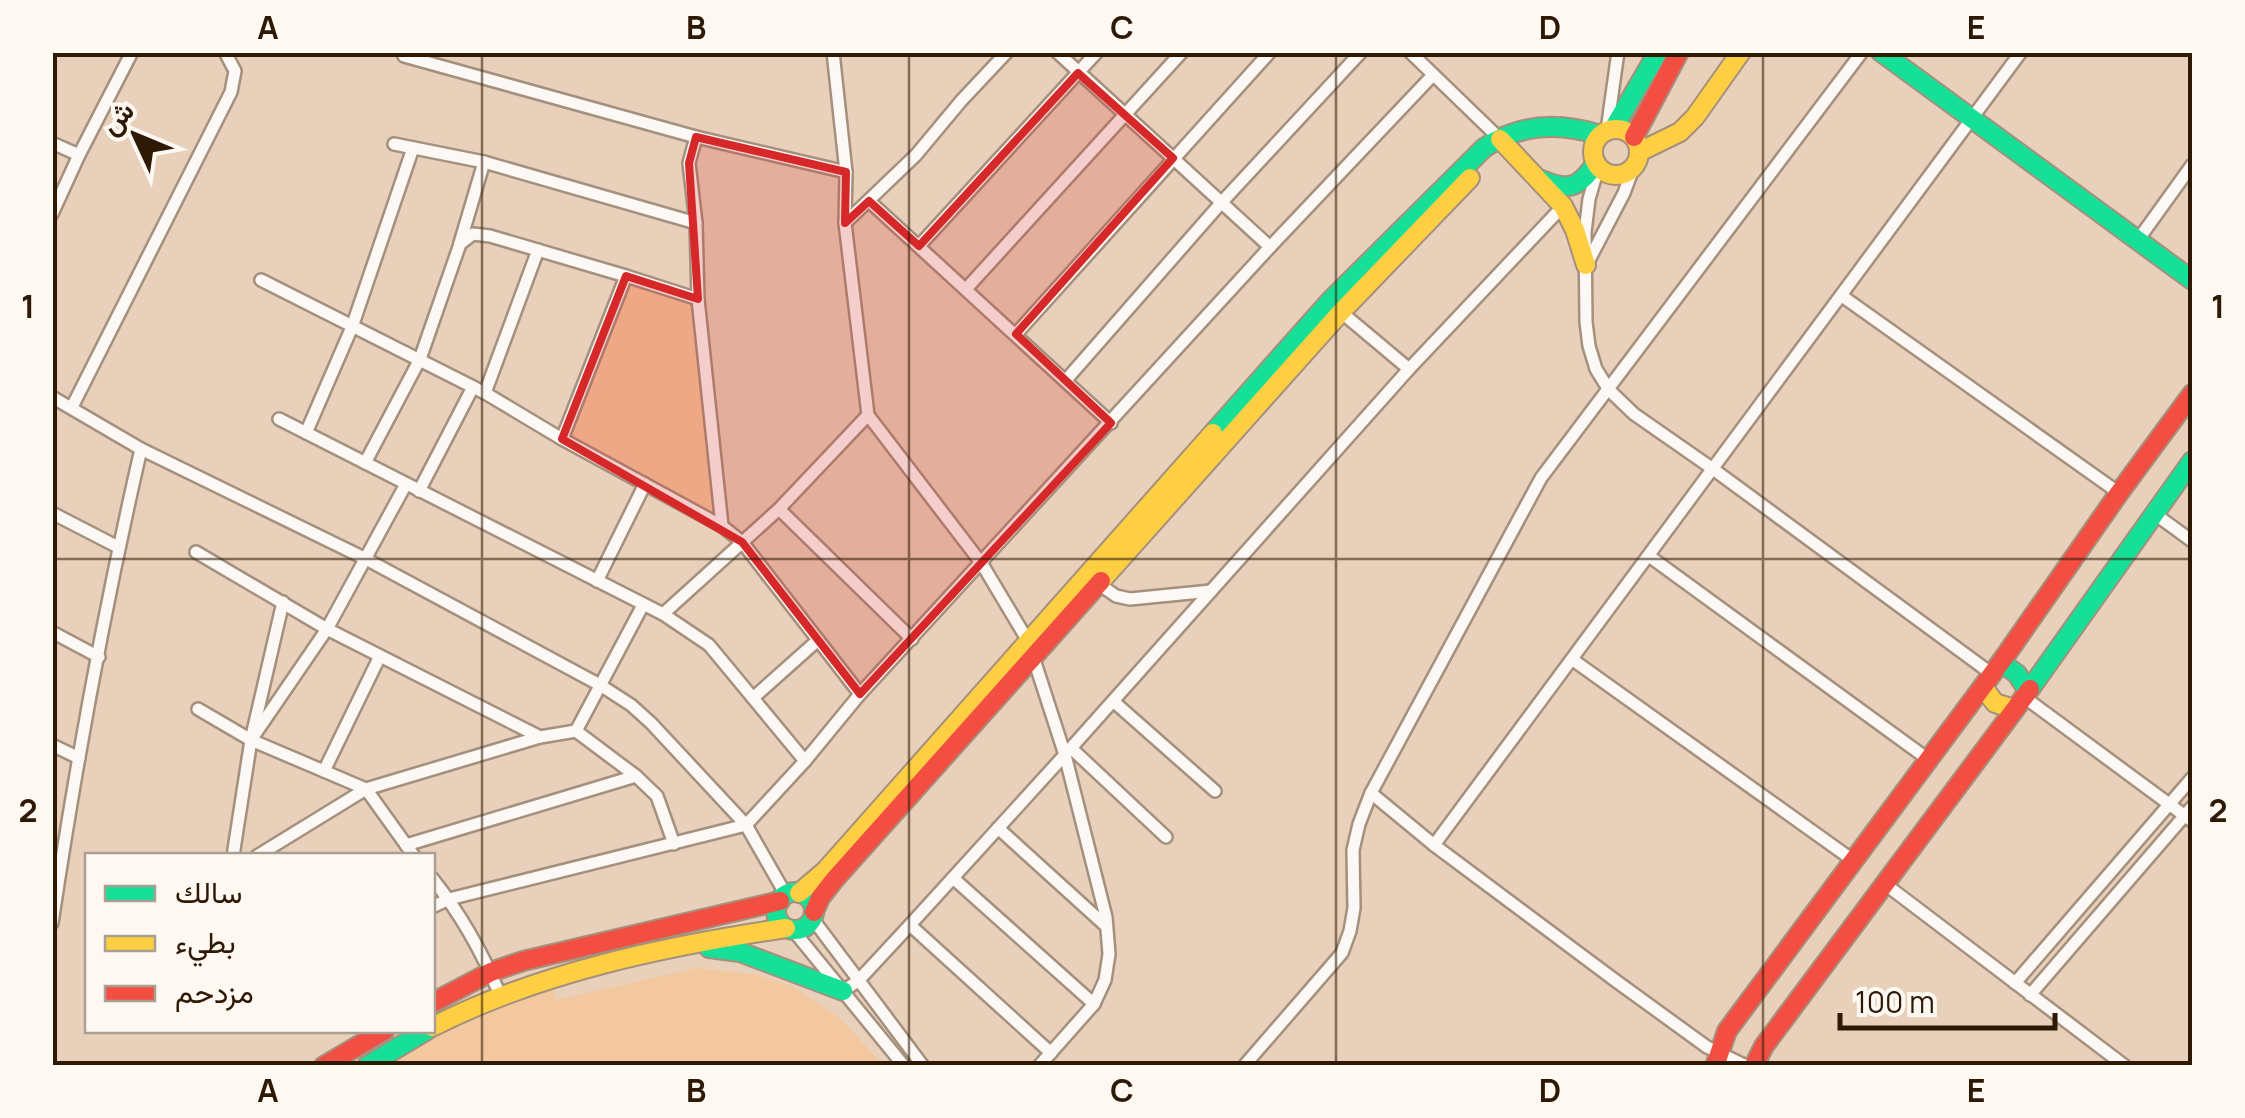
<svg xmlns="http://www.w3.org/2000/svg" width="2245" height="1118" font-family="Manrope,Vazirmatn,sans-serif">
  <style>
    .built { fill: #f4c89e }
    .lines { fill: none; stroke-linecap: round; stroke-linejoin: round }
    .street-casing { stroke: #a4907c; stroke-width: 16 }
    .fast-casing { stroke: #a4907c; stroke-width: 22 }
    .slow-casing { stroke: #a4907c; stroke-width: 22 }
    .jam-casing { stroke: #a4907c; stroke-width: 22 }
    .street { stroke: #fcf8f5; stroke-width: 11 }
    .fast { stroke: #16e098; stroke-width: 18 }
    .slow { stroke: #ffcf43; stroke-width: 18 }
    .jam { stroke: #f24e42; stroke-width: 18 }
    .marked { fill: #d62828; fill-opacity: 0.2; stroke: #d62828; stroke-width: 8; stroke-linejoin: round }
    .grid { fill: none; stroke: #2d1904; stroke-width: 2.5; stroke-opacity: 0.55 }
    .neatline { fill: none; stroke: #2d1904; stroke-width: 4 }
    .grid-label { font-size: 32px; text-anchor: middle; font-weight: bold; fill: #2d1904 }
  </style>
  <rect width="100%" height="100%" fill="#e8d0ba"/>
  <!-- built -->
  <g class="built">
    <polygon points="626,276 698,299 722,526 562,439"/>
    <polygon points="697,968 758,975 792,986 842,1020 883,1065 389,1066 482,1009 551,986 556,1000"/>
  </g>
  <g class="lines">
    <defs>
      <g id="street">
        <polyline points="833,52 846,172 845,223 868,415 982,564 1028,641 1065,755 1106,917 1109,954 1105,980 1094,1004 1039,1066"/>
        <polyline points="1057,52 1270,247"/>
        <polyline points="1410,52 1500,139"/>
        <polyline points="404,56 696,137 846,172"/>
        <polyline points="1607,130 1618,52"/>
        <polyline points="696,137 689,163 696,223 698,299 722,526"/>
        <polyline points="52,143 79,155"/>
        <polyline points="394,144 484,162 460,243"/>
        <polyline points="484,162 696,223"/>
        <polyline points="1598,168 1589,199 1585,232 1586,322 1589,346 1596,369 1609,390 1634,414 1713,469 1992,674"/>
        <polyline points="869,201 1111,423"/>
        <polyline points="52,214 79,155 132,52"/>
        <polyline points="845,223 916,155 961,101 1007,52"/>
        <polyline points="2138,240 2192,165"/>
        <polyline points="919,246 1097,52"/>
        <polyline points="1588,262 1624,193 1634,166"/>
        <polyline points="261,280 485,393 562,439 722,526 742,542 860,694"/>
        <polyline points="966,289 1182,52"/>
        <polyline points="1842,296 2119,493"/>
        <polyline points="1341,312 1409,369"/>
        <polyline points="1016,334 1270,52"/>
        <polyline points="1066,380 1221,203 1361,52"/>
        <polyline points="485,393 538,250"/>
        <polyline points="52,397 141,449 364,558 600,685 631,705 651,723 746,825 786,895"/>
        <polyline points="72,407 231,92 235,71 225,52"/>
        <polyline points="279,419 663,614 709,645 805,761"/>
        <polyline points="306,433 352,327 413,148"/>
        <polyline points="562,439 626,276"/>
        <polyline points="365,463 420,359 460,244 473,234 490,236 626,276 698,299"/>
        <polyline points="419,491 473,387"/>
        <polyline points="779,509 912,639"/>
        <polyline points="52,513 118,547"/>
        <polyline points="2155,514 2192,541"/>
        <polyline points="196,552 327,629 540,737"/>
        <polyline points="1649,556 1929,760"/>
        <polyline points="597,581 645,484"/>
        <polyline points="1099,584 1116,596 1130,599 1211,591"/>
        <polyline points="663,614 779,509 868,415"/>
        <polyline points="52,632 99,657"/>
        <polyline points="1573,660 1854,861"/>
        <polyline points="2024,697 2192,821"/>
        <polyline points="753,698 818,640"/>
        <polyline points="1113,701 1215,791"/>
        <polyline points="198,709 251,740 366,789 414,856"/>
        <polyline points="576,731 643,605"/>
        <polyline points="251,740 327,629 406,484"/>
        <polyline points="52,745 79,758"/>
        <polyline points="1071,748 1166,837"/>
        <polyline points="324,771 380,656"/>
        <polyline points="1371,793 1434,845 1616,981 1707,1047 1746,1066"/>
        <polyline points="998,828 1106,926"/>
        <polyline points="406,845 636,776"/>
        <polyline points="1434,845 2021,52"/>
        <polyline points="233,856 251,740 283,602"/>
        <polyline points="257,856 366,789 540,737 576,731 636,776 657,796 674,844"/>
        <path d="M 432,878 C 460,913 483,954 500,995"/>
        <polyline points="953,878 1094,1004"/>
        <polyline points="1885,884 2125,1066"/>
        <polyline points="432,907 449,899 746,825 805,761 860,694 1270,247 1433,75"/>
        <polyline points="812,918 923,1066"/>
        <path d="M 52,923 C 76,764 105,605 141,449"/>
        <polyline points="910,925 1051,1053"/>
        <polyline points="793,930 904,1066"/>
        <polyline points="2015,983 2192,778"/>
        <polyline points="843,991 858,981 910,925 1071,748 1409,369 1563,206"/>
        <polyline points="2030,995 2192,807"/>
        <polyline points="1244,1066 1342,953 1350,931 1354,908 1353,850 1359,824 1371,793 1541,478 1862,52"/>
      </g>
      <g id="fast">
        <polyline points="1881,52 2192,280"/>
        <polyline points="1613,129 1658,52"/>
        <path d="M 1542,180 C 1570,192 1579,187 1596,163"/>
        <path d="M 1213,433 L 1330,301 L 1484,148 C 1520,123 1559,122 1600,135"/>
        <polyline points="2001,662 2017,674 2028,691"/>
        <polyline points="2030,689 2192,461"/>
        <circle cx="795" cy="911" r="19"/>
        <polyline points="709,948 740,952 843,991"/>
        <polyline points="367,1066 427,1030"/>
      </g>
      <g id="slow">
        <circle cx="1616" cy="152" r="23"/>
        <polyline points="1500,139 1563,206 1575,230 1586,265"/>
        <polyline points="1639,152 1680,132 1695,117 1741,52"/>
        <polyline points="1101,581 1341,312 1470,178"/>
        <polyline points="1983,687 1995,703 2014,709"/>
        <polyline points="799,893 825,871 1213,433"/>
        <path d="M 432,1027 C 540,972 666,946 786,928"/>
      </g>
      <g id="jam">
        <polyline points="1634,137 1679,52"/>
        <polyline points="814,912 820,898 834,880 1101,581"/>
        <polyline points="432,1003 491,972 523,961 780,901"/>
        <polyline points="324,1066 385,1030"/>
        <polyline points="1715,1066 1727,1031 2001,662 2119,493 2192,394"/>
        <polyline points="1754,1066 1764,1046 2030,689"/>
      </g>
    </defs>
    <!-- street casing -->
    <use href="#street" class="street-casing"/>
    <!-- fast casing -->
    <use href="#fast" class="fast-casing"/>
    <!-- slow casing -->
    <use href="#slow" class="slow-casing"/>
    <!-- jam casing -->
    <use href="#jam" class="jam-casing"/>
    <!-- street -->
    <use href="#street" class="street"/>
    <!-- fast -->
    <use href="#fast" class="fast"/>
    <!-- slow -->
    <use href="#slow" class="slow"/>
    <!-- jam -->
    <use href="#jam" class="jam"/>
  </g>
  <!-- marked area -->
  <path class="marked" d="M 1078,73 L 1173,158 L 1016,334 L 1111,423 L 860,694 L 742,542 L 562,439 L 626,276 L 698,299 L 689,163 L 696,137 L 846,172 L 845,223 L 869,201 L 919,246 Z"/>
  <!-- grid -->
  <path class="grid" d="M 482,52 L 482,1066M 909,52 L 909,1066M 1336,52 L 1336,1066M 1763,52 L 1763,1066M 52,559 L 2192,559"/>
  <!-- border -->
  <rect width="2245" height="1118" fill="none" stroke="#fef8f3" stroke-width="110"/>
  <!-- legend -->
  <rect x="85" y="853" width="350" height="180" fill="#fef8f3" stroke="#aa9f93" stroke-width="2.5"/>
  <rect x="105" y="886" width="50" height="15" fill="#16e098" stroke="#aa9f93" stroke-width="2.5"/>
  <text x="175" y="903" font-size="30" fill="#2d1904">سالك</text>
  <rect x="105" y="936" width="50" height="15" fill="#ffcf43" stroke="#aa9f93" stroke-width="2.5"/>
  <text x="175" y="953" font-size="30" fill="#2d1904">بطيء</text>
  <rect x="105" y="986" width="50" height="15" fill="#f24e42" stroke="#aa9f93" stroke-width="2.5"/>
  <text x="175" y="1003" font-size="30" fill="#2d1904">مزدحم</text>
  <!-- north arrow -->
  <g transform="translate(135 135) rotate(314)" stroke="#fef8f3" stroke-width="8" paint-order="stroke">
  <path d="M0-8L18 38L0 25L-18 38Z" fill="#2d1904"/>
  <text y="-15" font-size="28" font-weight="bold" text-anchor="middle" fill="#2d1904">ش</text>
  </g>
  <!-- scale -->
  <path d="M1840 1013v15h215v-15" fill="none" stroke="#2d1904" stroke-width="5"/>
  <text x="1855" y="1013" font-size="30" fill="#2d1904" stroke="#fef8f3" stroke-width="8" paint-order="stroke">100 m</text>
  <rect x="55" y="55" width="2135" height="1008" class="neatline"/>
  <g class="grid-label">
    <text x="268" y="39">A</text>
    <text x="696" y="39">B</text>
    <text x="1122" y="39">C</text>
    <text x="1550" y="39">D</text>
    <text x="1976" y="39">E</text>
    <text x="28" y="318">1</text>
    <text x="2218" y="318">1</text>
    <text x="28" y="822">2</text>
    <text x="2218" y="822">2</text>
    <text x="268" y="1102">A</text>
    <text x="696" y="1102">B</text>
    <text x="1122" y="1102">C</text>
    <text x="1550" y="1102">D</text>
    <text x="1976" y="1102">E</text>
  </g>
</svg>
